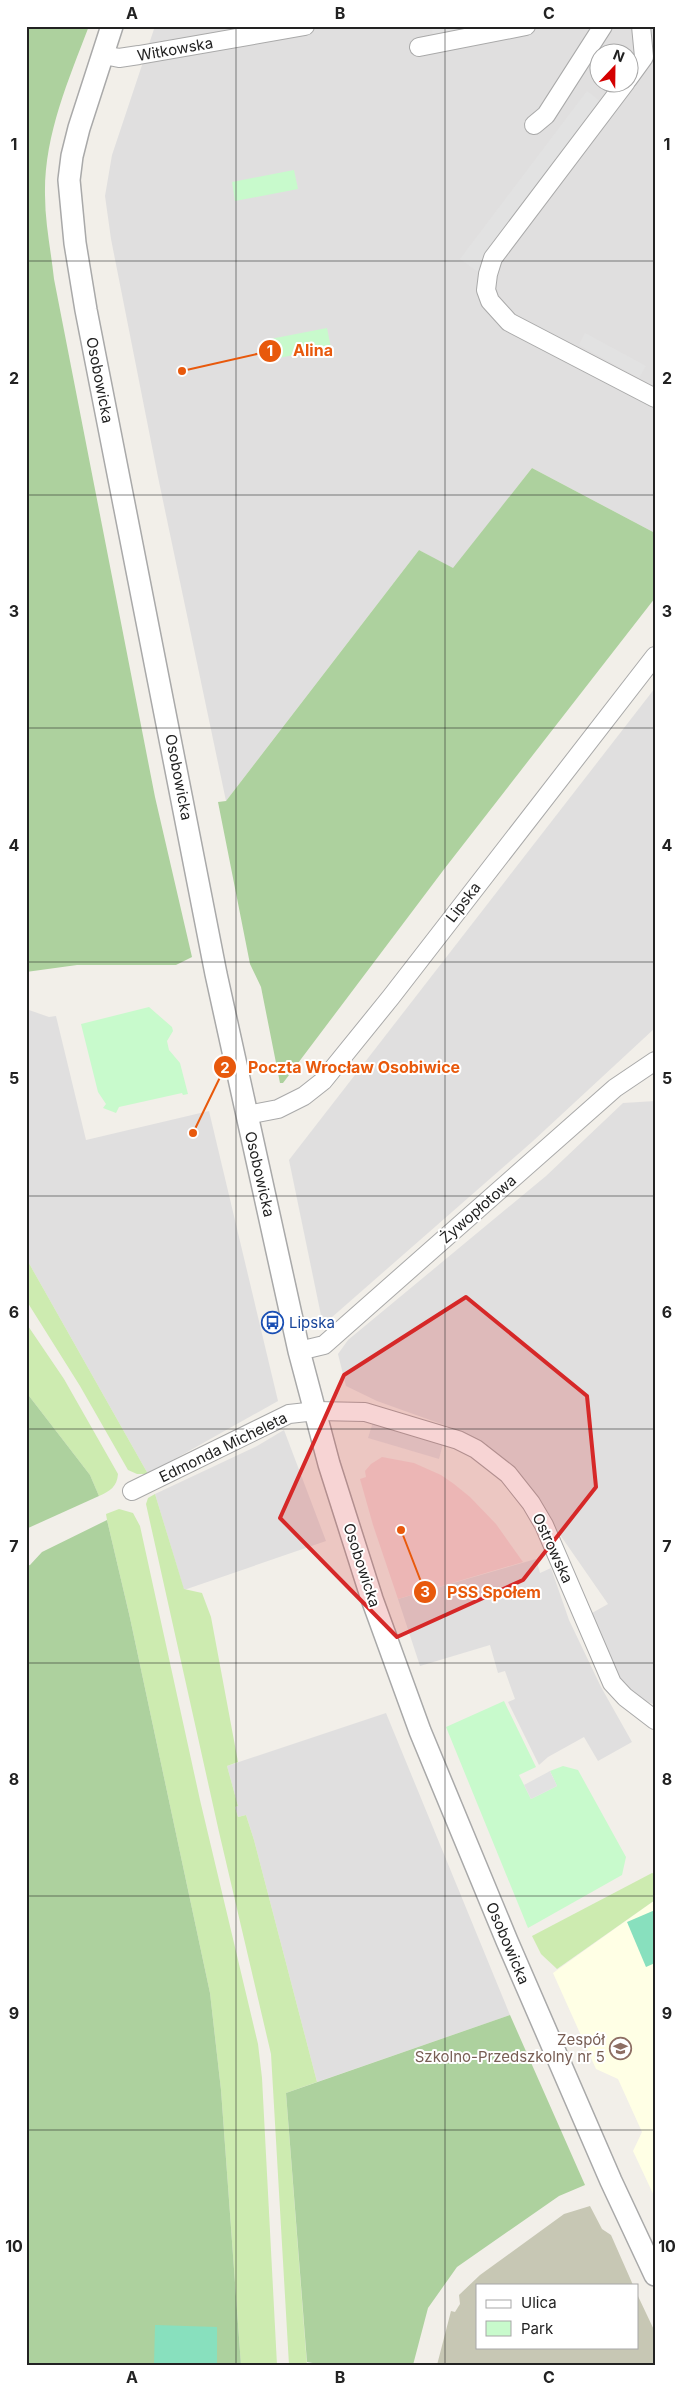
<svg xmlns="http://www.w3.org/2000/svg" width="681" height="2391" font-family="Inter,sans-serif">
  <style>
    .residential { fill: #e0dfdf; fill-rule: evenodd }
    .commercial { fill: #f2dad9 }
    .education { fill: #ffffe5 }
    .construction { fill: #c7c7b4 }
    .grass { fill: #cdebb0 }
    .forest { fill: #add19e }
    .park { fill: #c8facc }
    .pitch { fill: #88e0be }
    .parking { fill: #e2e2e2 }
    .lines { fill: none; stroke-linecap: round; stroke-linejoin: round }
    .minor-casing { stroke: #a9a9a9; stroke-width: 20 }
    .tertiary-casing { stroke: #a9a9a9; stroke-width: 24 }
    .minor { stroke: #fff; stroke-width: 18 }
    .tertiary { stroke: #fff; stroke-width: 21 }
    .marked { fill: #d62828; fill-opacity: 0.2; stroke: #d62828; stroke-width: 4; stroke-linejoin: round }
    .grid { fill: none; stroke: #222; stroke-width: 1; stroke-opacity: 0.55 }
    .labels { text-anchor: middle; dominant-baseline: central; stroke-width: 4; stroke-linejoin: round; paint-order: stroke }
    .street-label { font-size: 15px; fill: #222; stroke: #fff }
    .transit-label { font-size: 15px; fill: #164399; stroke: #fff; text-anchor: start }
    .education-label { font-size: 15px; fill: #785e54; stroke: #fff; text-anchor: end }
    .leader { fill: none; stroke: #e8590c; stroke-width: 2 }
    .callout-dot { fill: #e8590c; stroke: #fff; stroke-width: 2 }
    .mark-label { font-size: 15px; text-anchor: middle; font-weight: bold; fill: #fff }
    .callout-label { font-size: 16px; text-anchor: middle; font-weight: bold; fill: #e8590c; stroke: #fff; stroke-width: 4; stroke-linejoin: round; paint-order: stroke }
    .neatline { fill: none; stroke: #222; stroke-width: 2 }
    .grid-label { font-size: 16px; text-anchor: middle; font-weight: bold; fill: #222 }
  </style>
  <rect width="100%" height="100%" fill="#f2efe9"/>
  <!-- residential -->
  <g class="residential">
    <path d="M 155,26 L 655,26 L 655,533 L 532,468 L 453,569 L 419,550 L 226,801 L 158,477 L 111,239 L 105,196 L 112,155 ZM 598,52 L 628,52 L 628,82 L 598,82 Z"/>
    <polygon points="655,688 655,1028 533,1141 323,1325 289,1160"/>
    <polygon points="26,1009 49,1017 56,1016 86,1140 209,1111 278,1401 148,1474 26,1258"/>
    <polygon points="655,1101 655,1705 639,1698 619,1680 592,1613 608,1604 511,1464 458,1430 377,1401 346,1386 338,1354 348,1340 546,1176 623,1103"/>
    <polygon points="284,1430 326,1541 184,1590 155,1494 257,1446"/>
    <polygon points="536,1559 540,1573 551,1568 569,1620 601,1687 632,1742 598,1761 584,1737 548,1757 539,1765 508,1702 515,1699 505,1671 498,1673 490,1645 420,1666 398,1599"/>
    <polygon points="386,1713 510,2015 317,2082 254,1840 246,1815 238,1817 235,1807 238,1806 227,1766"/>
  </g>
  <!-- commercial -->
  <polygon class="commercial" points="382,1457 414,1463 441,1475 454,1484 470,1497 496,1524 523,1562 398,1599 373,1525 360,1479 366,1477 365,1471 371,1464"/>
  <!-- education -->
  <polygon class="education" points="655,1900 655,2198 633,2151 642,2132 618,2079 596,2069 553,1973"/>
  <!-- construction -->
  <polygon class="construction" points="590,2206 602,2229 611,2235 633,2285 477,2285 477,2347 637,2347 637,2294 655,2332 655,2365 437,2365 451,2311 455,2312 460,2304 459,2295 480,2275 564,2214"/>
  <!-- grass -->
  <g class="grass">
    <polygon points="26,1258 148,1474 137,1474 128,1470 80,1386 26,1300"/>
    <path d="M 26,1323 L 64,1379 L 118,1474 C 117,1487 110,1491 99,1496 L 90,1475 L 26,1392 Z"/>
    <polygon points="155,1494 184,1589 202,1593 211,1617 238,1762 227,1766 238,1806 235,1807 238,1817 246,1815 254,1840 317,2082 286,2093 307,2365 289,2365 271,2054 219,1832 146,1504 148,1498"/>
    <polygon points="119,1509 133,1513 140,1526 200,1800 258,2044 262,2078 277,2365 241,2365 221,2090 210,1993 130,1618 107,1520 106,1514"/>
    <polygon points="652,1873 655,1874 655,1900 557,1969 541,1954 532,1936"/>
  </g>
  <!-- forest -->
  <g class="forest">
    <path d="M 26,26 L 89,26 C 68,81 44,136 45,195 C 45,223 51,251 54,279 L 155,797 L 192,957 L 176,965 L 77,965 L 26,972 Z"/>
    <polygon points="532,468 655,533 655,598 445,868 283,1083 280,1083 261,987 250,964 218,802 226,801 419,550 453,568"/>
    <polygon points="26,1392 90,1475 99,1496 26,1529"/>
    <polygon points="107,1520 130,1618 210,1993 221,2090 241,2365 26,2365 26,1566 30,1565 42,1552"/>
    <polygon points="510,2015 585,2185 559,2196 457,2267 428,2308 413,2365 324,2365 307,2362 286,2093"/>
  </g>
  <!-- park -->
  <g class="park">
    <polygon points="294,170 298,189 235,201 232,182"/>
    <polygon points="327,328 331,348 268,360 265,340"/>
    <polygon points="149,1007 172,1027 173,1031 167,1041 169,1050 180,1063 188,1094 183,1095 182,1093 119,1107 116,1113 103,1108 106,1104 98,1092 81,1024"/>
    <polygon points="504,1701 536,1767 519,1775 531,1799 557,1786 550,1771 563,1766 578,1770 626,1857 622,1875 528,1928 446,1727"/>
  </g>
  <!-- pitch -->
  <g class="pitch">
    <polygon points="655,1910 655,1963 646,1967 627,1922"/>
    <polygon points="155,2325 217,2327 217,2365 154,2365"/>
  </g>
  <!-- parking -->
  <g class="parking">
    <polygon points="431,26 482,26 433,35"/>
    <polygon points="587,91 601,102 497,239 484,258 478,272 460,259"/>
    <polygon points="585,333 646,366 639,378 579,345"/>
    <polygon points="373,1422 443,1444 439,1459 368,1438"/>
    <polygon points="550,1771 557,1786 531,1799 524,1785"/>
  </g>
  <g class="lines">
    <defs>
      <g id="minor">
        <polyline points="419,47 526,26"/>
        <polyline points="104,55 119,58 139,55 305,26"/>
        <polyline points="628,79 644,57 641,26"/>
        <polyline points="626,82 493,258 488,274 486,290 490,301 509,322 655,398"/>
        <polyline points="534,125 546,115 603,26"/>
        <polyline points="247,1115 278,1109 304,1096 323,1081 391,997 655,656"/>
        <polyline points="299,1351 324,1345 615,1088 655,1061"/>
        <polyline points="132,1491 289,1414 316,1411 365,1412 458,1440 476,1449 508,1474 531,1503 544,1525 612,1683 625,1697 655,1720"/>
      </g>
      <polyline id="tertiary" points="112,26 79,128 72,156 69,180 75,243 86,310 216,974 299,1351 329,1464 372,1599 420,1731 507,1941 611,2181 655,2275"/>
    </defs>
    <!-- minor casing -->
    <use href="#minor" class="minor-casing"/>
    <!-- tertiary casing -->
    <use href="#tertiary" class="tertiary-casing"/>
    <!-- minor -->
    <use href="#minor" class="minor"/>
    <!-- tertiary -->
    <use href="#tertiary" class="tertiary"/>
  </g>
  <!-- marked area -->
  <path class="marked" d="M 466,1297 L 587,1396 L 596,1487 L 523,1580 L 397,1637 L 280,1518 L 344,1375 Z"/>
  <!-- grid -->
  <path class="grid" d="M 236,26 L 236,2365M 445,26 L 445,2365M 26,261 L 655,261M 26,495 L 655,495M 26,728 L 655,728M 26,962 L 655,962M 26,1196 L 655,1196M 26,1429 L 655,1429M 26,1663 L 655,1663M 26,1896 L 655,1896M 26,2130 L 655,2130"/>
  <!-- icons -->
  <defs>
    <symbol id="bus-ring" viewBox="-11 -11 22 22"><circle r="9.5" fill="#fff" stroke="#1a4fb4" stroke-width="1.5"/><path d="M-5-6H5V4H4V6H2V4H-2V6H-4V4H-5ZM-3.5-4V0h7V-4ZM-3.5 1.2v1.5H-2V1.2ZM2 1.2v1.5H3.5V1.2Z" fill="#1a4fb4"/></symbol>
    <symbol id="school-ring" viewBox="-11 -11 22 22"><circle r="9.5" fill="#fff" stroke="#8d6e63" stroke-width="1.5"/><path d="M0-5L7-2L0 1L-7-2ZM-4 1L0 2.5L4 1V4Q0 6-4 4Z" fill="#8d6e63"/></symbol>
  </defs>
  <g fill-rule="evenodd">
    <use href="#bus-ring" x="260" y="1310" width="25" height="25"/>
    <use href="#school-ring" x="608" y="2036" width="25" height="25"/>
  </g>
  <g class="labels">
    <!-- street labels -->
    <g class="street-label">
      <text transform="translate(175 49) rotate(-10)">Witkowska</text>
      <text transform="translate(100 380) rotate(79)">Osobowicka</text>
      <text transform="translate(179 777) rotate(79)">Osobowicka</text>
      <text transform="translate(463 902) rotate(-52)">Lipska</text>
      <text transform="translate(260 1174) rotate(77)">Osobowicka</text>
      <text transform="translate(478 1209) rotate(-41)">Żywopłotowa</text>
      <text transform="translate(223 1447) rotate(-26)">Edmonda Micheleta</text>
      <text transform="translate(553 1548) rotate(65)">Ostrowska</text>
      <text transform="translate(362 1565) rotate(72)">Osobowicka</text>
      <text transform="translate(508 1943) rotate(67)">Osobowicka</text>
    </g>
    <!-- transit labels -->
    <g class="transit-label">
      <text x="289" y="1322">Lipska</text>
    </g>
    <!-- education labels -->
    <g class="education-label">
      <text x="605" y="2039">Zespół<tspan x="605" dy="17">Szkolno-Przedszkolny nr 5</tspan></text>
    </g>
  </g>
  <!-- callouts -->
  <path class="leader" d="M182 371L270 351M193 1133L225 1067M401 1530L425 1592"/>
  <g class="callout-dot">
    <circle cx="182" cy="371" r="5"/>
    <circle cx="193" cy="1133" r="5"/>
    <circle cx="401" cy="1530" r="5"/>
    <circle cx="270" cy="351" r="12"/>
    <circle cx="225" cy="1067" r="12"/>
    <circle cx="425" cy="1592" r="12"/>
  </g>
  <g class="mark-label">
    <text x="270" y="356">1</text>
    <text x="225" y="1073">2</text>
    <text x="425" y="1597">3</text>
  </g>
  <g class="callout-label">
    <text x="313" y="356">Alina</text>
    <text x="354" y="1073">Poczta Wrocław Osobiwice</text>
    <text x="494" y="1598">PSS Społem</text>
  </g>
  <!-- border -->
  <rect width="681" height="2391" fill="none" stroke="#ffffff" stroke-width="55"/>
  <!-- legend -->
  <rect x="476" y="2284" width="162" height="65" fill="#ffffff" stroke="#a7a7a7"/>
  <rect x="486" y="2300" width="25" height="8" fill="#ffffff" stroke="#a7a7a7"/>
  <text x="521" y="2308" font-size="15" fill="#222222">Ulica</text>
  <rect x="486" y="2321" width="25" height="15" fill="#c8facc" stroke="#a7a7a7"/>
  <text x="521" y="2334" font-size="15" fill="#222222">Park</text>
  <!-- north arrow -->
  <g transform="translate(614 68) rotate(22)"><circle r="24" fill="#ffffff" stroke="#a7a7a7"/>
  <path d="M0-4L9 19L0 12L-9 19Z" fill="#d40000"/>
  <text y="-8" font-size="14" font-weight="bold" text-anchor="middle" fill="#222222">N</text>
  </g>
  <rect x="28" y="28" width="626" height="2336" class="neatline"/>
  <g class="grid-label">
    <text x="132" y="19">A</text>
    <text x="340" y="19">B</text>
    <text x="549" y="19">C</text>
    <text x="14" y="150">1</text>
    <text x="667" y="150">1</text>
    <text x="14" y="384">2</text>
    <text x="667" y="384">2</text>
    <text x="14" y="617">3</text>
    <text x="667" y="617">3</text>
    <text x="14" y="851">4</text>
    <text x="667" y="851">4</text>
    <text x="14" y="1084">5</text>
    <text x="667" y="1084">5</text>
    <text x="14" y="1318">6</text>
    <text x="667" y="1318">6</text>
    <text x="14" y="1552">7</text>
    <text x="667" y="1552">7</text>
    <text x="14" y="1785">8</text>
    <text x="667" y="1785">8</text>
    <text x="14" y="2019">9</text>
    <text x="667" y="2019">9</text>
    <text x="14" y="2252">10</text>
    <text x="667" y="2252">10</text>
    <text x="132" y="2383">A</text>
    <text x="340" y="2383">B</text>
    <text x="549" y="2383">C</text>
  </g>
</svg>
